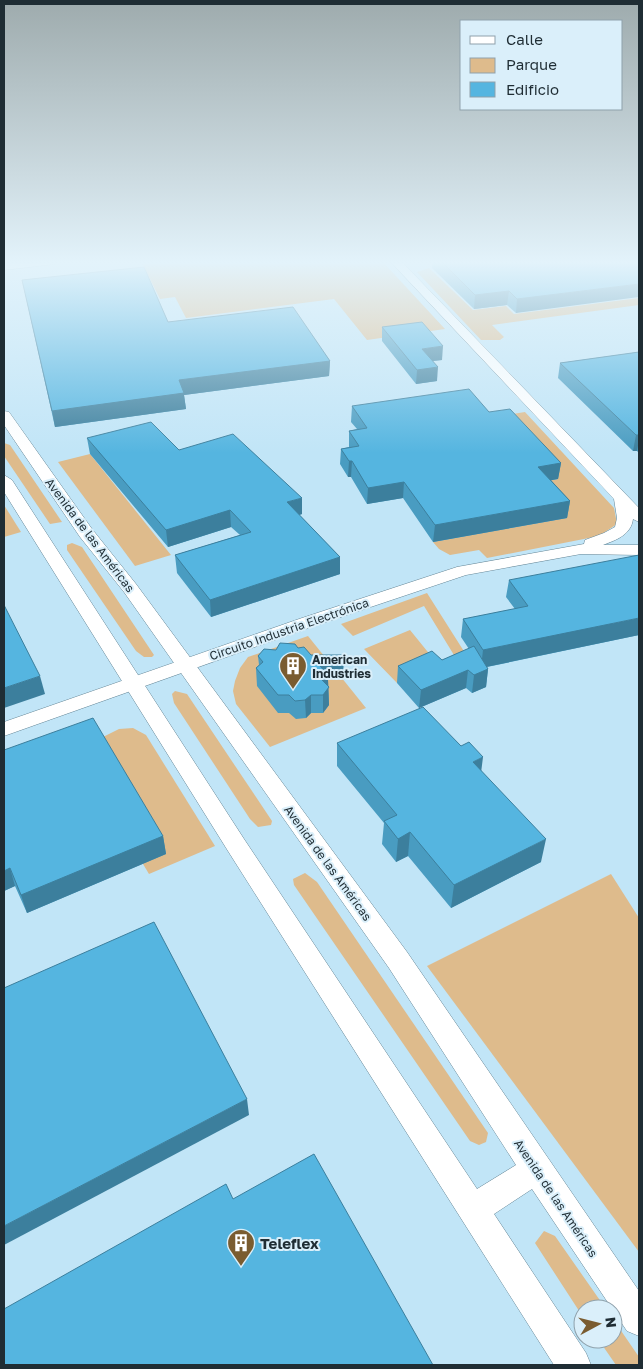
<svg xmlns="http://www.w3.org/2000/svg" width="643" height="1369" font-family="'Golos Text',sans-serif">
  <style>
    .green { fill: #debb8c }
    .lines { fill: none; stroke-linecap: round; stroke-linejoin: round }
    .tertiary-casing { stroke: #658696; stroke-width: 1 }
    .secondary-casing { stroke: #658696; stroke-width: 1 }
    .tertiary { fill: #fff; fill-rule: evenodd }
    .secondary { fill: #fff; fill-rule: evenodd }
    .wall { fill: #499cc1 }
    .shaded-wall { fill: #3c7f9d }
    .building { fill: #55b5e0; stroke: #3c7f9d }
    .labels { text-anchor: middle; dominant-baseline: central; stroke-width: 4; stroke-linejoin: round; paint-order: stroke }
    .street-label { font-size: 12px; fill: #1f2d34; stroke: #daeffa }
    .poi-label { font-size: 12px; font-weight: bold; fill: #1f2d34; stroke: #daeffa; text-anchor: start }
    .near-poi-label { font-size: 15px; font-weight: bold; fill: #1f2d34; stroke: #daeffa; text-anchor: start }
  </style>
  <rect width="100%" height="100%" fill="#c1e5f7"/>
  <!-- green -->
  <g class="green">
    <polygon points="141,261 307,261 312,267 309,261 382,261 445,329 367,340 334,299 186,318 175,297 160,299"/>
    <polygon points="429,268 473,310 506,306 514,314 639,298 639,305 492,325 504,337 500,340 481,340 417,272"/>
    <polygon points="525,412 614,508 617,524 599,536 487,558 479,550 450,555 439,549 433,542 566,518 536,483 558,479 480,419"/>
    <polygon points="4,443 10,445 62,522 50,524 4,456"/>
    <polygon points="90,454 171,555 135,566 58,462"/>
    <polygon points="4,505 21,532 4,537"/>
    <polygon points="72,543 82,547 154,655 152,657 144,657 136,651 67,550 67,545"/>
    <polygon points="427,593 472,664 430,669 397,683 364,649 410,630 440,667 457,660 424,606 353,636 341,624"/>
    <polygon points="308,636 366,708 270,747 236,704 233,691 235,681 240,668 248,657"/>
    <polygon points="175,691 187,694 272,821 271,825 258,827 250,819 174,703 172,694"/>
    <polygon points="133,728 146,735 215,846 149,874 143,864 99,739 119,729"/>
    <polygon points="305,873 317,882 488,1133 486,1142 479,1145 470,1141 294,885 293,879"/>
    <polygon points="611,874 639,918 639,1252 427,966"/>
    <polygon points="544,1231 555,1236 606,1309 583,1309 583,1317 535,1243"/>
    <polygon points="613,1319 639,1357 639,1365 616,1365 598,1339 613,1339"/>
  </g>
  <g class="lines">
    <defs>
      <g id="tertiary">
        <polygon points="24,261 60,261 55,264 4,270 4,264"/>
        <path d="M 390,261 L 401,261 L 639,508 L 639,522 L 633,519 C 631,535 616,540 603,545 L 639,545 L 639,555 L 581,554 L 466,575 L 314,626 L 4,736 L 4,722 L 302,618 L 457,567 L 584,544 L 585,540 L 604,533 L 615,527 L 617,518 L 614,499 Z"/>
      </g>
      <polygon id="secondary" points="4,411 9,412 92,529 136,584 407,952 639,1291 639,1336 627,1331 532,1189 494,1214 586,1353 591,1365 554,1365 228,851 4,492 4,475 12,480 244,839 477,1189 516,1165 389,968 124,592 80,537 4,425"/>
    </defs>
    <!-- tertiary casing -->
    <use href="#tertiary" class="tertiary-casing"/>
    <!-- secondary casing -->
    <use href="#secondary" class="secondary-casing"/>
    <!-- tertiary -->
    <use href="#tertiary" class="tertiary"/>
    <!-- secondary -->
    <use href="#secondary" class="secondary"/>
  </g>
  <!-- wall -->
  <g class="wall">
    <polygon points="433,261 639,261 516,313 507,305 474,309 432,268"/>
    <polygon points="22,280 168,322 330,361 329,376 184,395 186,409 55,427"/>
    <polygon points="382,327 442,360 433,361 437,381 416,384 382,341"/>
    <polygon points="639,352 639,453 637,451 633,451 558,378 560,363"/>
    <polygon points="352,406 489,412 561,463 558,479 551,480 570,501 567,518 433,542 403,498 367,504 351,477 348,477 340,464 341,449 349,447 349,431 357,429 351,422"/>
    <polygon points="87,438 179,450 302,514 299,515 340,557 340,574 211,617 177,573 175,555 240,535 231,527 168,547 90,454"/>
    <polygon points="509,580 639,635 487,667 488,669 486,687 472,693 466,688 419,708 397,683 398,666 442,660 469,649 461,637 463,619 515,609 506,597"/>
    <polygon points="298,648 311,655 344,655 343,673 328,680 329,705 323,713 311,713 306,718 296,719 289,713 278,713 257,686 256,668 259,665 258,656 276,650"/>
    <polygon points="337,743 481,771 541,862 451,908 408,856 396,862 382,844 384,823 337,766"/>
    <polygon points="4,750 163,836 166,854 27,913 15,886 4,891"/>
  </g>
  <!-- shaded-wall -->
  <g class="shaded-wall">
    <polygon points="639,284 639,297 516,313 517,299"/>
    <polygon points="509,291 507,305 474,309 475,295"/>
    <polygon points="443,346 442,360 422,362 422,349"/>
    <polygon points="330,361 329,376 184,395 186,409 55,427 52,411 179,380"/>
    <polygon points="438,367 437,381 416,384 417,370"/>
    <polygon points="636,435 639,435 639,440 637,451 633,451"/>
    <polygon points="349,461 352,461 351,477 348,477"/>
    <polygon points="561,463 558,479 536,483 538,467"/>
    <polygon points="404,482 403,498 367,504 368,488"/>
    <polygon points="302,498 302,514 287,519 287,502"/>
    <polygon points="570,501 567,518 433,542 435,525"/>
    <polygon points="230,510 231,527 168,547 166,530"/>
    <polygon points="340,557 340,574 211,617 210,600"/>
    <polygon points="639,618 639,635 481,668 483,650"/>
    <polygon points="344,655 343,673 328,680 329,705 323,713 323,695 320,666"/>
    <polygon points="488,669 486,687 472,693 474,675"/>
    <polygon points="468,670 466,688 419,708 421,690"/>
    <polygon points="40,676 45,694 4,708 4,688"/>
    <polygon points="311,695 311,713 306,718 305,700"/>
    <polygon points="483,757 480,781 473,762"/>
    <polygon points="410,832 408,856 396,862 398,839"/>
    <polygon points="163,836 166,854 27,913 21,895"/>
    <polygon points="546,839 541,862 451,908 454,885"/>
    <polygon points="10,868 15,886 4,891 4,871"/>
    <polygon points="247,1099 249,1115 4,1245 4,1226"/>
  </g>
  <!-- building -->
  <g class="building">
    <polygon points="441,261 639,261 639,284 517,299 509,291 475,295"/>
    <polygon points="144,267 168,322 293,307 330,361 179,380 184,393 52,411 22,280"/>
    <polygon points="422,322 443,346 422,349 438,367 417,370 382,327"/>
    <polygon points="639,352 639,435 636,435 560,363"/>
    <polygon points="469,389 489,412 510,409 561,463 538,467 570,501 435,525 404,482 368,488 352,461 349,461 341,449 359,446 349,431 367,428 352,406"/>
    <polygon points="151,422 179,450 233,434 302,498 287,502 340,557 210,600 175,555 251,532 230,510 166,530 87,438"/>
    <polygon points="639,555 639,618 483,650 463,619 528,606 509,580"/>
    <polygon points="4,605 40,676 4,688"/>
    <polygon points="280,643 295,644 298,648 304,647 311,655 344,655 320,666 328,675 322,680 329,687 323,695 311,695 305,700 295,701 289,695 278,695 256,668 263,662 258,656 264,649 276,650"/>
    <polygon points="474,646 488,669 474,675 468,670 421,690 398,666 432,651 442,660"/>
    <polygon points="423,707 461,746 469,742 483,757 473,762 546,839 454,885 410,832 398,839 384,821 397,815 337,743"/>
    <polygon points="93,718 163,836 21,895 10,868 4,871 4,750"/>
    <polygon points="154,922 247,1099 4,1226 4,988"/>
    <polygon points="314,1154 433,1365 4,1365 4,1309 226,1184 233,1199"/>
  </g>
  <!-- sky -->
  <linearGradient id="sky" x2="0" y2="1"><stop stop-color="#9eabad"/><stop offset="0.58" stop-color="#e3f3fb"/><stop offset="1" stop-color="#e3f3fb" stop-opacity="0"/></linearGradient>
  <rect width="643" height="453" fill="url(#sky)"/>
  <!-- icons -->
  <defs>
    <symbol id="building-pin" viewBox="-11 -11 22 30"><path d="M0 17L-7.5 6A9.5 9.5 0 1 1 7.5 6Z" fill="#7a5c30" stroke="#daeffa"/><path d="M-4-6H4V6H1V3H-1V6H-4ZM-2.5-4.3h1.7v1.8h-1.7ZM.8-4.3h1.7v1.8H.8ZM-2.5-1h1.7V.8h-1.7ZM.8-1h1.7V.8H.8Z" fill="#fff"/></symbol>
  </defs>
  <g fill-rule="evenodd">
    <use href="#building-pin" x="277" y="650" width="32" height="43"/>
    <use href="#building-pin" x="225" y="1227" width="32" height="43"/>
  </g>
  <g class="labels">
    <!-- street labels -->
    <g class="street-label">
      <text transform="translate(90 535) rotate(53)">Avenida de las Américas</text>
      <text transform="translate(289 629) rotate(-19)">Circuito Industria Electrónica</text>
      <text transform="translate(328 863) rotate(54)">Avenida de las Américas</text>
      <text transform="translate(556 1198) rotate(56)">Avenida de las Américas</text>
    </g>
    <!-- poi labels -->
    <g class="poi-label">
      <text x="312" y="659">American<tspan x="312" dy="14">Industries</tspan></text>
    </g>
    <!-- near-poi labels -->
    <g class="near-poi-label">
      <text x="260" y="1243">Teleflex</text>
    </g>
  </g>
  <!-- border -->
  <rect width="643" height="1369" fill="none" stroke="#1f2d34" stroke-width="10"/>
  <!-- legend -->
  <rect x="460" y="20" width="162" height="90" fill="#daeffa" stroke="#8fa1ab"/>
  <rect x="470" y="36" width="25" height="8" fill="#ffffff" stroke="#8fa1ab"/>
  <text x="506" y="45" font-size="15" fill="#1f2d34">Calle</text>
  <rect x="470" y="58" width="25" height="15" fill="#debb8c" stroke="#8fa1ab"/>
  <text x="506" y="70" font-size="15" fill="#1f2d34">Parque</text>
  <rect x="470" y="82" width="25" height="15" fill="#55b5e0" stroke="#8fa1ab"/>
  <text x="506" y="95" font-size="15" fill="#1f2d34">Edificio</text>
  <!-- north arrow -->
  <g transform="translate(598 1324) rotate(83)"><circle r="24" fill="#daeffa" stroke="#8fa1ab"/>
  <path d="M0-4L9 19L0 12L-9 19Z" fill="#7a5c30"/>
  <text y="-8" font-size="14" font-weight="bold" text-anchor="middle" fill="#1f2d34">N</text>
  </g>
</svg>
